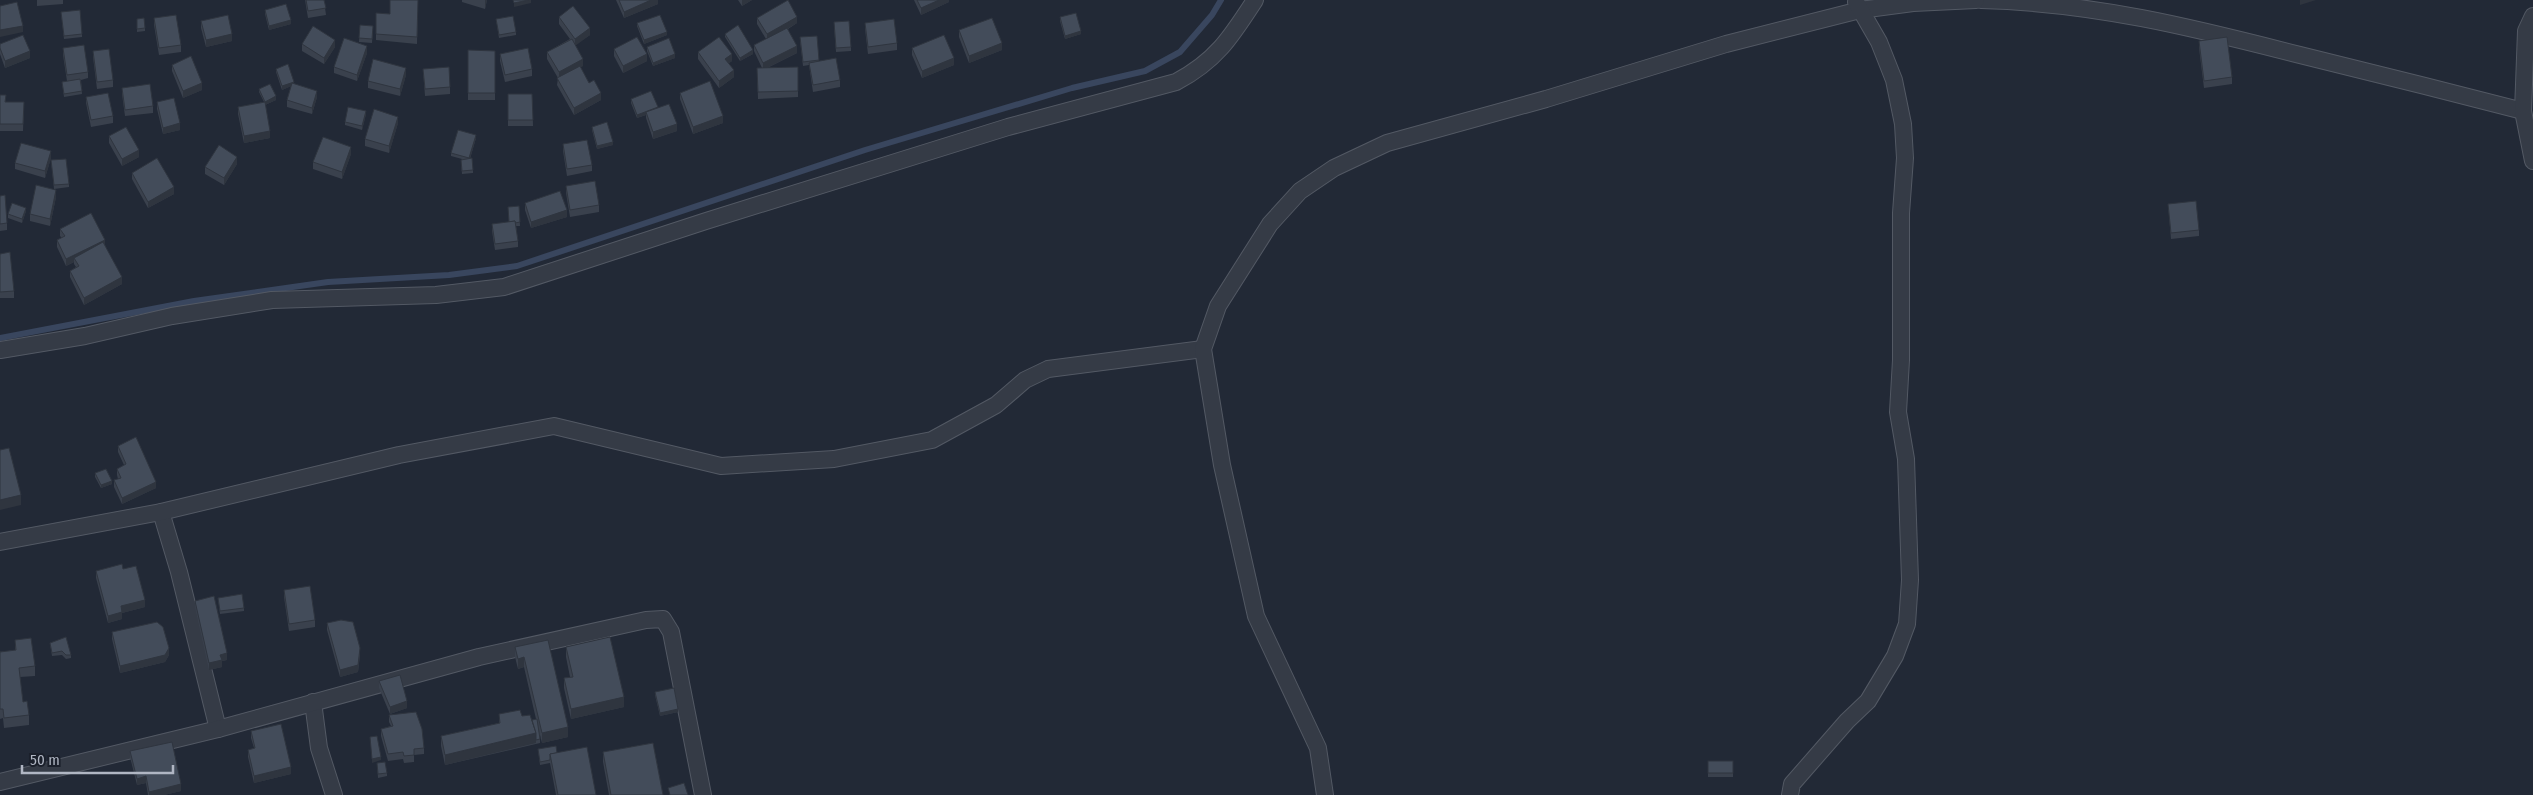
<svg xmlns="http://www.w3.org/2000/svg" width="2533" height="795" font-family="'Fira Sans Condensed',sans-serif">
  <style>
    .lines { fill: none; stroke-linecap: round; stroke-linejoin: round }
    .stream { stroke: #39465e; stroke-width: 6 }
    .street-casing { stroke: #535964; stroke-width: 18 }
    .street { stroke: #353b46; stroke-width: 16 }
    .wall { fill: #3a414d }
    .shaded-wall { fill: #2f353f }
    .building { fill: #434c5a; stroke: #2f353f }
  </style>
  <rect width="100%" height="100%" fill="#222936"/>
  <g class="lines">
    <!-- stream -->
    <polyline class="stream" points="0,338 194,301 328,282 449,275 517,266 865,150 1072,88 1145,71 1180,52 1212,15 1221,0"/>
    <defs>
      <g id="street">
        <path d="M 1981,0 C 2094,3 2191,27 2300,55 C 2374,73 2449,92 2523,111"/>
        <polyline points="2533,16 2526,31 2523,111 2533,161"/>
        <path d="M 0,350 L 85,336 L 172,316 L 272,300 L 436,295 L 504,287 L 706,221 L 1008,127 L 1176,82 C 1216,61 1231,37 1255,0"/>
        <polyline points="161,512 179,572 218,729"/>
        <polyline points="0,542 161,512 399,455 554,426 721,466 834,459 932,440 996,405 1025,380 1048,369 1203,349"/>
        <polyline points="313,702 319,748 334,795"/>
        <polyline points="0,782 218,729 479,657 646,620 663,619 671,632 703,795"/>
        <polyline points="1325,795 1318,748 1256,616 1222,465 1203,349 1218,306 1270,224 1300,191 1334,168 1387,143 1546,99 1726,44 1860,10 1913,3 1976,0"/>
        <polyline points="1790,795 1792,784 1847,721 1868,701 1895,656 1907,624 1910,580 1906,459 1898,412 1901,360 1901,213 1905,158 1903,124 1894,80 1879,42 1856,2"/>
      </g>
    </defs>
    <!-- street casing -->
    <use href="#street" class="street-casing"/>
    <!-- street -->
    <use href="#street" class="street"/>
  </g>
  <!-- wall -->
  <g class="wall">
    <polygon points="37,0 63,0 63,4 37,6"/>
    <polygon points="305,0 324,0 326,15 308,18"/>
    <polygon points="418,0 417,44 376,40 376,13 390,14"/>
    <polygon points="462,0 487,0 485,9 462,2"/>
    <polygon points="616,0 658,0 658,4 624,18"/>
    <polygon points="738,0 752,0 742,6"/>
    <polygon points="914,0 949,0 949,2 921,15"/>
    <polygon points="265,10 291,24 269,30 265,14"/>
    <polygon points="61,12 82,34 82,37 64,39"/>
    <polygon points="559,17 590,35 575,45 583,66 580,67 589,83 601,100 574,115 557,85 558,78 547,59 547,52 570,39 559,24"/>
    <polygon points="1060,17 1081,34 1065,39 1060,21"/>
    <polygon points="154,18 181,45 181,52 159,55 154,25"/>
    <polygon points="757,18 797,23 788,29 797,53 767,68 798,67 798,97 758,99 757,68 762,68 754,51 754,45 766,39 757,24"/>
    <polygon points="137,19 145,28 145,31 137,32"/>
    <polygon points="496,19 516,32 516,35 499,38"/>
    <polygon points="201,21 232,41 206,47 201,28"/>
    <polygon points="637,23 667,35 644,44 637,26"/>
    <polygon points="865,23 897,43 897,50 868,54 865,29"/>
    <polygon points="360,25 373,26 372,43 359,42"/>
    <polygon points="834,26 851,47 851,51 836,52"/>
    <polygon points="959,30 1002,50 969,63 959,37"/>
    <polygon points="725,34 753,54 740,61 725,37"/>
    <polygon points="800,40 819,61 840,80 840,87 813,92 809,65 803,66"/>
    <polygon points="2199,41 2232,77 2232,84 2204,88 2199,48"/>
    <polygon points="0,44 30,58 5,68 0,54"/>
    <polygon points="302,44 335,47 324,64 302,51"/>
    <polygon points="647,47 675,58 653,66 647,51"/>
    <polygon points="63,48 88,72 88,78 81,80 82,94 64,97 62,82 67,81 63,55"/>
    <polygon points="912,48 954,65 922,78 912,55"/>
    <polygon points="614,49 647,61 623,73 614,56"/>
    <polygon points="468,50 495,51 495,100 468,100"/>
    <polygon points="93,51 113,80 113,87 97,89 93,57"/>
    <polygon points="698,52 732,61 729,63 734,77 719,88 698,59"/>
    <polygon points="367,53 357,81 334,73 334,67"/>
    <polygon points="500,54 532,69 532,76 505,82 500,61"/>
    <polygon points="172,65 202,90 183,98 172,71"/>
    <polygon points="276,69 294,84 317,97 312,114 287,107 287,100 291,86 282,90 276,72"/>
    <polygon points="423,69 450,87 450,94 425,96"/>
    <polygon points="406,75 400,96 368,88 368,81"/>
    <polygon points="122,88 153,106 153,113 125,116 122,94"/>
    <polygon points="259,89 276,100 265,105 270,138 244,143 238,114 238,107 264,102 259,92"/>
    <polygon points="680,93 723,123 693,134 680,99"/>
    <polygon points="508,94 532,94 533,126 508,126"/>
    <polygon points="0,95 6,102 24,102 23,131 0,131"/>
    <polygon points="86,97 113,116 113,123 91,127 86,103"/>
    <polygon points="631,99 658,108 677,131 653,139 646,118 646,115 637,118 631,103"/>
    <polygon points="157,102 180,130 163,134 157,109"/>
    <polygon points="366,114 362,130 345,125 345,122"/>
    <polygon points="398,123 389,153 365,146 365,139"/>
    <polygon points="592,127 613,145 597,149 592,130"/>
    <polygon points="109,136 139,157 122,166 109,143"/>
    <polygon points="476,138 470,159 473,170 473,173 462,174 461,163 462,159 451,156 451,153"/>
    <polygon points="563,144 592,165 592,171 567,176 563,151"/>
    <polygon points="351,154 342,179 313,169 313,162"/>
    <polygon points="51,158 45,178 15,169 15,163"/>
    <polygon points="51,160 69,184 69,187 54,189"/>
    <polygon points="237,164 224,185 205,174 205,167"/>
    <polygon points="132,173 174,194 148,208 132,179"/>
    <polygon points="566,186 599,205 599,212 570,217 566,193"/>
    <polygon points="0,196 7,223 7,230 0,231"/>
    <polygon points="56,197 50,226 30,221 30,214"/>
    <polygon points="525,203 567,217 531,228 525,210"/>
    <polygon points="2168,204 2199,230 2199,236 2171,239"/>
    <polygon points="519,206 520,226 516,226 518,241 518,247 495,250 492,231 492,224 509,222"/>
    <polygon points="26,211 22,223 8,218 8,214"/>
    <polygon points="60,229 105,245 122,284 84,305 70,277 70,271 76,267 74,264 74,262 66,266 57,247 57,240 62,238 60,236"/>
    <polygon points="0,254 14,291 14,298 0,298"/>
    <polygon points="118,446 156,488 122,504 114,487 114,480 118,479 117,475 117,469 124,465 118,452"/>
    <polygon points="95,473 112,484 101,488 95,477"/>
    <polygon points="96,571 145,607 122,613 122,619 108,623 96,578"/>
    <polygon points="284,590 315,620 315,627 289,631 284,597"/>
    <polygon points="218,598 244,608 244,611 220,614"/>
    <polygon points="195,601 227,660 222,661 222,667 209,670 195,607"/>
    <polygon points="327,623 360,655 358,672 340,677 327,630"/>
    <polygon points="112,632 169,655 165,662 120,673 112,639"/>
    <polygon points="15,640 35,666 35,676 20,677 23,702 29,715 29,725 4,728 3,718 0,719 0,651 0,652 15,650"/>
    <polygon points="548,640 568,737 542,743 540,735 540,743 445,765 441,746 441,736 499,723 499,714 522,716 532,722 536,719 524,667 518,669 515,657 515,647"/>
    <polygon points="50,643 71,655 71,658 66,659 62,655 52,656"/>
    <polygon points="566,647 624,707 571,719 564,688 564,678 570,677 566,657"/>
    <polygon points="379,681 407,708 390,714 379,688"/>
    <polygon points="655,692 678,712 660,716 655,695"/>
    <polygon points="389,715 424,748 424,754 414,755 414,762 404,763 403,759 388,761 381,736 381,729 391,726 389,722"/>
    <polygon points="251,731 291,774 254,783 248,757 248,750 254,748 251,738"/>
    <polygon points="653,743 663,795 609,795 603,762 603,752"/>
    <polygon points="538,749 557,753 596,795 556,795 550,763 540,765"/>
    <polygon points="130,751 181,791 164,795 148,795 146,783 137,785 130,757"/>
    <rect x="1708" y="761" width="25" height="16"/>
    <polygon points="377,763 387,773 387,776 378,778"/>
  </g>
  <!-- shaded-wall -->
  <g class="shaded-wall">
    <polygon points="485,0 487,0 485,9"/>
    <polygon points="529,0 531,0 531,3 514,7 514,3"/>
    <polygon points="651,0 658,0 658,4 624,18 624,12"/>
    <polygon points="742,0 752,0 742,6"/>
    <polygon points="939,0 949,0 949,2 921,15 921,8"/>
    <polygon points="2300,0 2316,0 2300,5"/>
    <polygon points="797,17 797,23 767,41 767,34"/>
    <polygon points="291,20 291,24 269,30 269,26"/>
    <polygon points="23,26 23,32 0,37 0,30"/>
    <polygon points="590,28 590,35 575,46 575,39"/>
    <polygon points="1081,31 1081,34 1065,39 1065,36"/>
    <polygon points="667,32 667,35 644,44 644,40"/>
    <polygon points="232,34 232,41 206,47 206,40"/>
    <polygon points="335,40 335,47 324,64 324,58"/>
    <polygon points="1002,43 1002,50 969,63 969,56"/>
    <polygon points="367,46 367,53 357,81 357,75"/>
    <polygon points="797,46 797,53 763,70 763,63"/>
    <polygon points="753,50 753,54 740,61 740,58"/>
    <polygon points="30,51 30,58 5,68 5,61"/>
    <polygon points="647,54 647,61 623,73 623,66"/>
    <polygon points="675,54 675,58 653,66 653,63"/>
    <polygon points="732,54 732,61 725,66 725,59"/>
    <polygon points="954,58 954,65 922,78 922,71"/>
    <polygon points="583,59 583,66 559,79 559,72"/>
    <polygon points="406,68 406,75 400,96 400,89"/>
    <polygon points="734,70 734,77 719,88 719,81"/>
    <polygon points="294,82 294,85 282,90 282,86"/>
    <polygon points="202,83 202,90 183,98 183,91"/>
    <polygon points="317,91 317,97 312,114 312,108"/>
    <polygon points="601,93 601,100 574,115 574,108"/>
    <polygon points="276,96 276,100 265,105 265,102"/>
    <polygon points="658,107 646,112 646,115 637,118 637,115"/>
    <polygon points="366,111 366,114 362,130 362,126"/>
    <polygon points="723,116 723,123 693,134 693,127"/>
    <polygon points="398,117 398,123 389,153 389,146"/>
    <polygon points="180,123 180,130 163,134 163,128"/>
    <polygon points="677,124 677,131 653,139 653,132"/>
    <polygon points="270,131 270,138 244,143 244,136"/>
    <polygon points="476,135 476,138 469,161 469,158"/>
    <polygon points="613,142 613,145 597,149 597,146"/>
    <polygon points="351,147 351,154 342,179 342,172"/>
    <polygon points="139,150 139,157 122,166 122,159"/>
    <polygon points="51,151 51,158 45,178 45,171"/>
    <polygon points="237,157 237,164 224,185 224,178"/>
    <polygon points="174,187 174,194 148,208 148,202"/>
    <polygon points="56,190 56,197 50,226 50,219"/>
    <polygon points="26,208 26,211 22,223 22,219"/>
    <polygon points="567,210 567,217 531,228 531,222"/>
    <polygon points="105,240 105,246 74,258 74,262 66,266 66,259"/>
    <polygon points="122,277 122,284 84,305 84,298"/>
    <polygon points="112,481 112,484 101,488 101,485"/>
    <polygon points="156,482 156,488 122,504 122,498"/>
    <polygon points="21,495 21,505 0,510 0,500"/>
    <polygon points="145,600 145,607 122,613 122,619 108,623 108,616 121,606"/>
    <polygon points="169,648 169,655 165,662 120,673 120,666"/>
    <polygon points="360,648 358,672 340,677 340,670"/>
    <polygon points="227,653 227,660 222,661 222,667 209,670 209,663 220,655"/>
    <polygon points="524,657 524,667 518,669 518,659"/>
    <polygon points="624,697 624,707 571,719 571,709"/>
    <polygon points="407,701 407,708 390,714 390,707"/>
    <polygon points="678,709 678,712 660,716 660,713"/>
    <polygon points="568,727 568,737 542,743 542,733"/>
    <polygon points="536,733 536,743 445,765 445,755"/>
    <polygon points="381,757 381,760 372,763 372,759"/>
    <polygon points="291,767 291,774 254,783 254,776"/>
    <polygon points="146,776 146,783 137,785 137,779"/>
    <polygon points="181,784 181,791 164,795 149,795 149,792"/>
  </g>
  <!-- building -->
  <g class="building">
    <polygon points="306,0 324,0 326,8 308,11"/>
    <polygon points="390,0 418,0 417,37 376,34 376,13 390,14"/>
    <polygon points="513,0 529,0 514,3"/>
    <polygon points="619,0 651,0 624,12"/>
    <polygon points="788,0 797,17 767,34 757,18"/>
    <polygon points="917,0 939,0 921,8"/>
    <polygon points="17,2 23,26 0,30 0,6"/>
    <polygon points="286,4 291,20 269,26 265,10"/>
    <polygon points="573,6 590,28 575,39 559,17"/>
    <polygon points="80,10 82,34 64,36 61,12"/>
    <polygon points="1076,13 1081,31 1065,36 1060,17"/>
    <polygon points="176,15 181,45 159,48 154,18"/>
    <polygon points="228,15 232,34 206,40 201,21"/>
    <polygon points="660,15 667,32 644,40 637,23"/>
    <polygon points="513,16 516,32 499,35 496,19"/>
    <polygon points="144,18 145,28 137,29 137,19"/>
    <polygon points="992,18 1002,43 969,56 959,30"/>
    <polygon points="894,19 897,43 868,47 865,23"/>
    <polygon points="849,21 851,47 836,48 834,22"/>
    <polygon points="360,25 373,26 372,39 359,38"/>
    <polygon points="738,25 753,50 740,58 725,34"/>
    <polygon points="313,26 335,40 324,58 302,44"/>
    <polygon points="787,28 797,46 763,63 754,45"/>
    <polygon points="23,35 30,51 5,61 0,48 0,44"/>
    <polygon points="944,35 954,58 922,71 912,48"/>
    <polygon points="817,36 819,60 803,62 800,37"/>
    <polygon points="637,37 647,54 623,66 614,49"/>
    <polygon points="719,37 732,54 725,59 734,70 719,81 698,52"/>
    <polygon points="2227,37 2232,77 2204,81 2199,41"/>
    <polygon points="344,38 367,46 357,75 334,67"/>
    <polygon points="669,38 675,54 653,63 647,47"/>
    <polygon points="572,39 583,59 559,72 547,52"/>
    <polygon points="84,45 88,72 67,75 63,48"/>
    <polygon points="528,48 532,69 505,75 500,54"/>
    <polygon points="109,49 113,80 97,82 93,51"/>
    <polygon points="468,50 495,51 495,93 468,93"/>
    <polygon points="191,56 202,83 183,91 172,65"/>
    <polygon points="836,58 840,80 813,85 809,63"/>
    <polygon points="373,59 406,68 400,89 368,81"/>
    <polygon points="288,64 294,82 282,86 276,69"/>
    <polygon points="580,66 589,83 594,80 601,93 574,108 557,78"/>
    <polygon points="449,67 450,87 425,89 423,69"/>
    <polygon points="798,67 798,91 758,92 757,68"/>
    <polygon points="80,79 82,91 64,94 62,82"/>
    <polygon points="710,81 723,116 693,127 680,93"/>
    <polygon points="292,83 317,91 312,108 287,100"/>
    <polygon points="150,84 153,106 125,110 122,88"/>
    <polygon points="270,84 276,96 265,102 259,89"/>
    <polygon points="651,91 658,107 637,115 631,99"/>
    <polygon points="108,93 113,116 91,120 86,97"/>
    <polygon points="508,94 532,94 533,120 508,120"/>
    <polygon points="0,95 6,95 5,102 24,102 23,124 0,124"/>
    <polygon points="174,98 180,123 163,128 157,102"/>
    <polygon points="265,102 270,131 244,136 238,107"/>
    <polygon points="669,104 677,124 653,132 646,112"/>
    <polygon points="348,107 366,111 362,126 345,122"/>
    <polygon points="374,109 398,117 389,146 365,139"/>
    <polygon points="607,122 613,142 597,146 592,127"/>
    <polygon points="126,127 139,150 122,159 109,136"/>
    <polygon points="458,130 476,135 469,158 451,153"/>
    <polygon points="323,137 351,147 342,172 313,162"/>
    <polygon points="587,140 592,165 567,169 563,144"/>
    <polygon points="21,143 51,151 45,171 15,163"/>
    <polygon points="219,145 237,157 224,178 205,167"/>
    <polygon points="157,158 174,187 148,202 132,173"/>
    <polygon points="472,158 473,170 462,171 461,160"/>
    <polygon points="66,159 69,184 54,185 51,160"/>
    <polygon points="595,181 599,205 570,210 566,186"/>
    <polygon points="36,185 56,190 50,219 30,214"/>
    <polygon points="560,191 567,210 531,222 525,203"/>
    <polygon points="5,195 7,223 0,224 0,196"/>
    <polygon points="2196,201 2199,230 2171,233 2168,204"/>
    <polygon points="12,203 26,208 22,219 8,214"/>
    <polygon points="519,206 520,222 515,223 515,221 509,222 508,207"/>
    <polygon points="91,213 105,240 66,259 57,240 65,236 60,229"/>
    <polygon points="515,221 518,241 495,244 492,224"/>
    <polygon points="103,242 122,277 84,298 70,271 79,266 74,258"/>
    <polygon points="10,252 14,291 0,292 0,254"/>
    <polygon points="136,437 156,482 122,498 114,480 121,478 117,469 126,464 118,446"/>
    <polygon points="9,448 21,495 0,500 0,450"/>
    <polygon points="106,469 112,481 101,485 95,473"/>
    <polygon points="122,564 123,569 136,566 145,600 121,606 122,612 108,616 96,571"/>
    <polygon points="310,586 315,620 289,624 284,590"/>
    <polygon points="242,594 244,608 220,611 218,598"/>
    <polygon points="214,596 227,653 220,655 222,660 209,663 195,601"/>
    <polygon points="341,620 353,622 360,648 358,665 340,670 327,623"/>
    <polygon points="157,622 163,627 169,648 165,655 120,666 112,632"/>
    <polygon points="66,637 71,655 66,655 62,651 52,653 50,643"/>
    <polygon points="610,637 624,697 571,709 564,678 573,677 566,647"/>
    <polygon points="31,638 35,666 19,668 23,702 27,701 29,715 4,718 3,709 0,709 0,651 0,652 16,650 15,640"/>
    <polygon points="548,640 568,727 542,733 524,657 518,659 515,647"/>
    <polygon points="400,675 407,701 390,707 379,681"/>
    <polygon points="674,688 678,709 660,713 655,692"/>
    <polygon points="520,710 522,716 530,715 536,733 445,755 441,736 500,723 499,714"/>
    <polygon points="416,712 422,729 424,748 414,749 414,755 404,756 403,752 388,754 381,729 393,726 389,715"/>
    <polygon points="537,719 540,739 536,740 536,733 532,720"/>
    <polygon points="281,724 291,767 254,776 248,750 255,748 251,731"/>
    <polygon points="377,736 381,757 372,759 370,737"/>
    <polygon points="172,742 181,784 149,792 146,776 137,779 130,751"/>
    <polygon points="653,743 663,795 611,795 603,752"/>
    <polygon points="556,746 557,753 550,754 550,760 540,762 538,749"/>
    <polygon points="587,747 596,795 558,795 550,754"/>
    <rect x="1708" y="761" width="25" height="12"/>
    <polygon points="385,762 387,773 378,774 377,763"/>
    <polygon points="684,783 688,795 670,795 668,788"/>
  </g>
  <!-- scale -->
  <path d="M22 765v8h151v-8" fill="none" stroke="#b0b6c3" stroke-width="2.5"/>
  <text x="30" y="765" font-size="15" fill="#b0b6c3" stroke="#1b202b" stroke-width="4" paint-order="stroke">50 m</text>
</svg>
